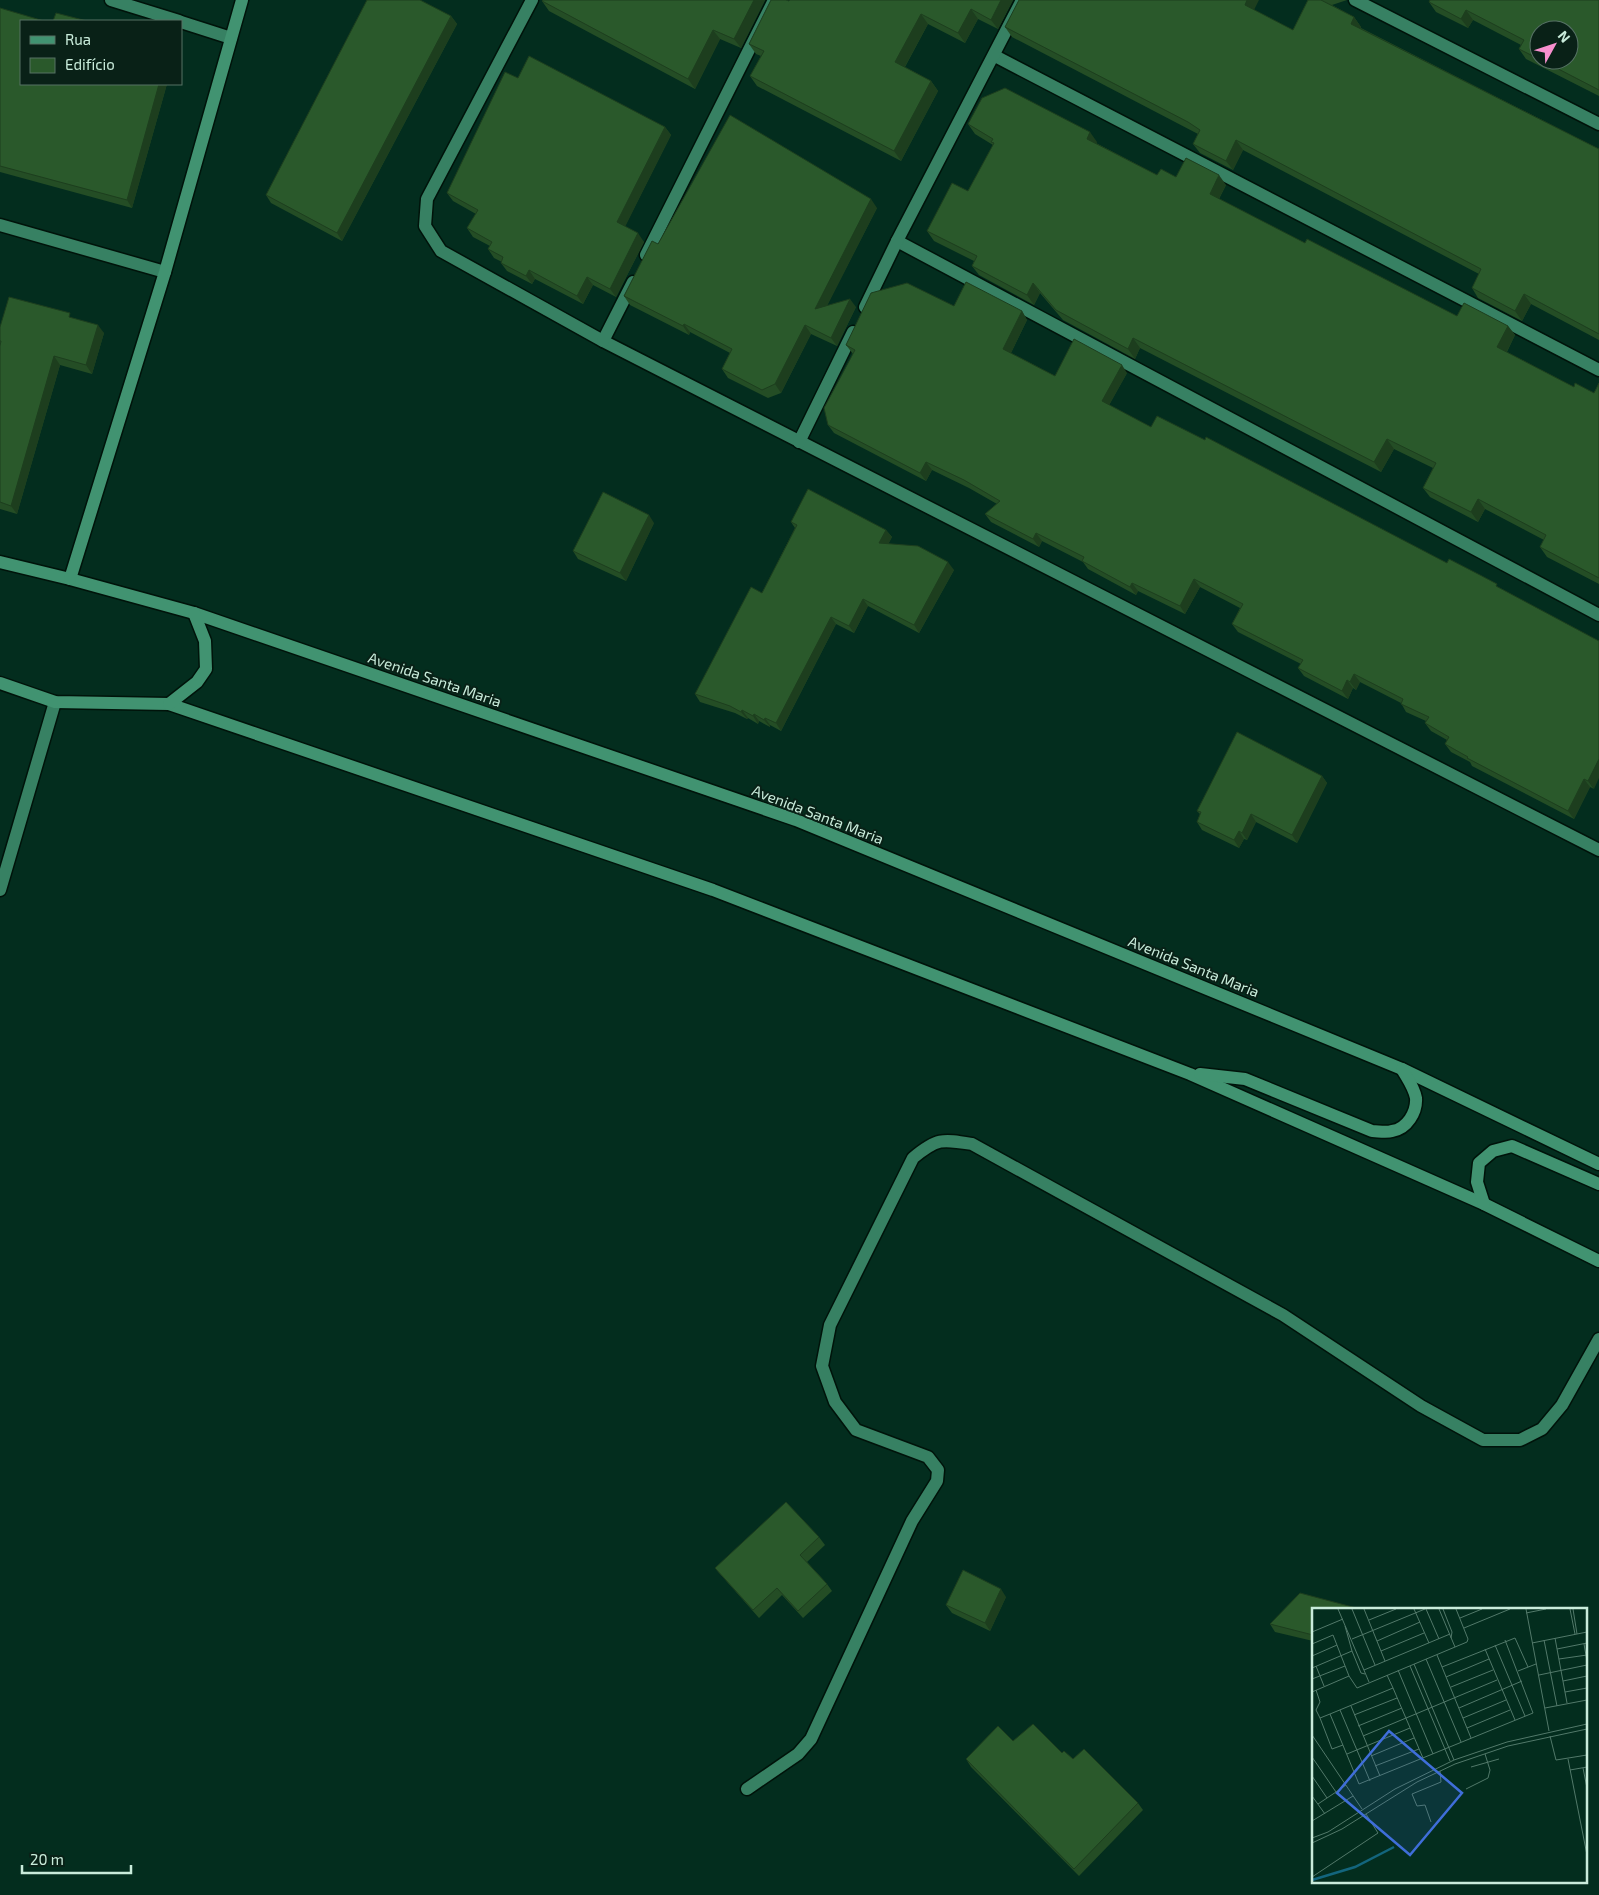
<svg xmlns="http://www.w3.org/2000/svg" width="1599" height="1895" font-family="'Exo 2',sans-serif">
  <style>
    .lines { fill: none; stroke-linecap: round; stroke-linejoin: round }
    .street-casing { stroke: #00130a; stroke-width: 15 }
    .secondary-casing { stroke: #00130a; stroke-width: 15 }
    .street { stroke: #378163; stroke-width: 12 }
    .secondary { stroke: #419371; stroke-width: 12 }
    .wall { fill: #244d25; fill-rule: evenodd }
    .shaded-wall { fill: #1d3e1e }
    .building { fill: #2a592b; stroke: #1d3e1e }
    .labels { text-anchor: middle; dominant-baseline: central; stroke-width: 4; stroke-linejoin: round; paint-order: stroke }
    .street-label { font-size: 15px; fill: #c9ecdb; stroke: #092117 }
    .inset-river { fill: none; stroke: #13657d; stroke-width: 2.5 }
    .inset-road { fill: none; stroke: #52796a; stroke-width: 1 }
    .view { fill: #3f6ed9; fill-opacity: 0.15; stroke: #3f6ed9; stroke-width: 2.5 }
    .inset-edge { fill: none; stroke: #c9ecdb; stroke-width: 2.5 }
  </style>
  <rect width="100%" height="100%" fill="#032d1e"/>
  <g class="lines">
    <defs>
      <g id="street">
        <polyline points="111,0 179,21"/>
        <polyline points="532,0 427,199 425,226 441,251 603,341 1599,850"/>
        <polyline points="1355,0 1599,124"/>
        <polyline points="181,22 231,38"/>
        <polyline points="995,56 1599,370"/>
        <polyline points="0,225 165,272"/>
        <polyline points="897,241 1599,615"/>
        <polyline points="646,255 774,0"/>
        <polyline points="865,307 897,241 1022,0"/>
        <polyline points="603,341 633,282"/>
        <polyline points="799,442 853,332"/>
        <polyline points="0,890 55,702"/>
        <path d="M 747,1789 L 798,1754 L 811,1739 L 912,1521 L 937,1481 L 938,1470 L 928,1457 L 856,1430 L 835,1402 L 822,1366 L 830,1325 L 913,1158 C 937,1138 942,1139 972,1144 L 1283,1315 L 1421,1406 L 1483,1440 L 1520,1440 L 1542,1429 L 1562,1405 L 1599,1339"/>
      </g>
      <g id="secondary">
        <polyline points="0,562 70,579 194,613 796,820 1402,1069 1599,1164"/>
        <polyline points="70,579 165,272 242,0"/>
        <polyline points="0,683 55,702 169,704 713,890 1190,1074 1484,1204 1599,1261"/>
        <polyline points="169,704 197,682 206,669 205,641 194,613"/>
        <path d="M 1200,1074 L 1245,1079 L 1372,1131 C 1378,1131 1386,1133 1392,1131 C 1407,1129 1417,1112 1416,1098 C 1414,1087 1407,1078 1402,1069"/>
        <polyline points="1484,1204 1477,1182 1479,1163 1493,1151 1512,1146 1599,1184"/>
      </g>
    </defs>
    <!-- street casing -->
    <use href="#street" class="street-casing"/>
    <!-- secondary casing -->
    <use href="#secondary" class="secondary-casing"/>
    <!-- street -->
    <use href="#street" class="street"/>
    <!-- secondary -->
    <use href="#secondary" class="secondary"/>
  </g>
  <!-- wall -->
  <g class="wall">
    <polygon points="765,0 741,48 720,39 695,89 549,11 542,1"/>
    <polygon points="790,0 1013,0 998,29 978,19 965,43 928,24 905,67 931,81 938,91 901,161 757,86 750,76 761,56 756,54 749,44"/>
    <polygon points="1308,0 1347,0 1332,5 1354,17 1361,27 1361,28 1599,149 1599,340 1531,304 1522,321 1478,298 1472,288 1479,274 1243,150 1233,170 1200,153 1193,144 1198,134 1012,37 1005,27 1254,10 1293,30"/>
    <path d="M 1599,0 L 1599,96 L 1526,59 L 1519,49 L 1521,45 L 1473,20 L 1468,28 L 1436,12 L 1429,2 ZM 1539,30 L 1569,60 L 1539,60 Z"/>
    <polygon points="0,8 21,84 167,84 132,208 0,172"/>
    <polygon points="451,16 457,24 342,241 271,203 266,195"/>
    <polygon points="518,78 665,127 671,135 625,226 644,242 616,297 593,285 583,304 535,279 532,284 507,271 501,263 502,262 494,258 488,249 490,246 473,237 467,228 476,214 453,201 447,193"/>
    <polygon points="968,124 1097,142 1096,143 1157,175 1176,177 1226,185 1219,199 1305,243 1457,316 1508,326 1515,335 1507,352 1574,387 1594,393 1599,383 1599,584 1547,557 1540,547 1544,540 1485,509 1478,522 1430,497 1423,488 1433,468 1394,449 1381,472 1140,348 1135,359 1063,320 1040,293 1034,305 979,275 972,266 974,261 934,241 927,231 968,191 993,145 975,134"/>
    <polygon points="877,208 827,305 856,307 837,346 811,334 781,393 768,398 728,378 722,369 730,353 690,332 689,335 630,305 624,296 658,244"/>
    <polygon points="954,306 1022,311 1027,320 1011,353 1055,376 1127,373 1109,405 1151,427 1447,563 1594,789 1590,787 1574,819 1472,766 1470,762 1451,752 1445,744 1447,740 1431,731 1425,723 1426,721 1406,712 1401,703 1360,682 1356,690 1353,688 1348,699 1304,676 1298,668 1301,664 1238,632 1232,624 1240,608 1200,587 1185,614 1138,591 1136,595 1088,569 1083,562 1042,541 1039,547 991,522 985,514 997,504 969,488 932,470 926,481 834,433 828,425 853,354 846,345"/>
    <polygon points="74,318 104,333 92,374 60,365 17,514 0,509 0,327"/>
    <polygon points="791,522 886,530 892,537 888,544 954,570 919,633 868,606 854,633 836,624 781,731 770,725 770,727 759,721 758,724 748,718 747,719 735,713 700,702 695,694 762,593 795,528"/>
    <polygon points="654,523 626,581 578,559 573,551"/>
    <polygon points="1322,776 1327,783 1297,843 1256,822 1247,840 1244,839 1239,848 1202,830 1197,822 1200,814 1197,811"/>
    <polygon points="819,1537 825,1545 807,1562 827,1584 832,1591 803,1618 782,1595 759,1618 721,1575 715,1568"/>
    <polygon points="1006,1597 990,1631 952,1613 946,1605"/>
    <polygon points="1313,1609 1313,1641 1275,1632 1270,1624"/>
    <polygon points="1013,1741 1062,1753 1138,1803 1143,1810 1079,1876 971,1767 966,1759"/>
  </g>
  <!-- shaded-wall -->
  <g class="shaded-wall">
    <polygon points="754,0 765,0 741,48 734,39"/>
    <polygon points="1001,0 1013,0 998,29 991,20"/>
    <polygon points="1247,0 1259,0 1252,14 1245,5"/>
    <polygon points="971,9 978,19 965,43 958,33"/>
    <polygon points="1466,10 1473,20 1468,28 1461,19"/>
    <polygon points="921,14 928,24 902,72 895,62"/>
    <polygon points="451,16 457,24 342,241 337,233"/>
    <polygon points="1354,17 1361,27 1358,33 1351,24"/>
    <polygon points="713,30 720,39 695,89 688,79"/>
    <polygon points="931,81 938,91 901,161 894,151"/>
    <polygon points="159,84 167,84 132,208 127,200"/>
    <polygon points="665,127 671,135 623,231 617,222"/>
    <polygon points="1090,132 1097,142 1094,148 1087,139"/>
    <polygon points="1236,140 1243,150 1233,170 1226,161"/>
    <polygon points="1219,175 1226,185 1216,204 1210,194"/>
    <polygon points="871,199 877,208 821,318 815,309"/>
    <polygon points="638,233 644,242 616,297 610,289"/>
    <polygon points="529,270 535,279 532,284 526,276"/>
    <polygon points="587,277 593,285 583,304 577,296"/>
    <polygon points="1033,283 1040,293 1034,305 1027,295"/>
    <polygon points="1524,294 1531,304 1522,321 1515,311"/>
    <polygon points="850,299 856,307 837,346 831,338"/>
    <polygon points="1022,311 1027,320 1009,357 1003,349"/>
    <polygon points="684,324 690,332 689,335 683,326"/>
    <polygon points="98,325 104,333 92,374 86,365"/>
    <polygon points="805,325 811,334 781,393 775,384"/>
    <polygon points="1508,326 1515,335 1504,357 1497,347"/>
    <polygon points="1133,338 1140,348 1135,359 1128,349"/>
    <polygon points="54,356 60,365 17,514 11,506"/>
    <polygon points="1122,365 1127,373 1107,409 1102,401"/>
    <polygon points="1387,439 1394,449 1381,472 1374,462"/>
    <polygon points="926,462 932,470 926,481 920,473"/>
    <polygon points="1478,499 1485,509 1478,522 1471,512"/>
    <polygon points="649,515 654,523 626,581 620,573"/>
    <polygon points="886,530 892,537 885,551 879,543"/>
    <polygon points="1036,533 1042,541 1039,547 1033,539"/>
    <polygon points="948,562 954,570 919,633 914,625"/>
    <polygon points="1194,579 1200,587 1185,614 1180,606"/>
    <polygon points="1132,583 1138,591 1136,595 1130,587"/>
    <polygon points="863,599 868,606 854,633 849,626"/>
    <polygon points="831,617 836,624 781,731 776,723"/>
    <polygon points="1354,674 1360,682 1356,690 1350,682"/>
    <polygon points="1347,680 1353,688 1348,699 1342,691"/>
    <polygon points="742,710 748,718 747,719 741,712"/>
    <polygon points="754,714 759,721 758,724 753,716"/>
    <polygon points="765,718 770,725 770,727 764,720"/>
    <polygon points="1599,759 1599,778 1594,789 1588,781"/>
    <polygon points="1322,776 1327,783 1297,843 1292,835"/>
    <polygon points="1584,779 1590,787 1574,819 1568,811"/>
    <polygon points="1251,814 1256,822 1247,840 1242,833"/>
    <polygon points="1239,831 1244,839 1239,848 1234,840"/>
    <polygon points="1001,1589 1006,1597 990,1631 985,1623"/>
  </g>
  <!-- building -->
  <g class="building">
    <polygon points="367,0 420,0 451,16 337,233 266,195"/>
    <polygon points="543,0 754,0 734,39 713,30 688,79 542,1"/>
    <polygon points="771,0 786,0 789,1 790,0 1001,0 991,20 971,9 958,33 921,14 895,62 931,81 894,151 750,76 764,51 749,44"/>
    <polygon points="1019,0 1247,0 1245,5 1293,30 1308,0 1321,0 1354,17 1351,24 1599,149 1599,334 1524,294 1515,311 1472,288 1481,269 1236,140 1226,161 1193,144 1200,130 1188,122 1005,27"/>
    <polygon points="1430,0 1599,0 1599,90 1541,60 1569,60 1569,30 1539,30 1539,59 1519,49 1524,40 1466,10 1461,19 1429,2"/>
    <polygon points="0,8 44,21 21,21 21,84 159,84 127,200 0,166"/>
    <polygon points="56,13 87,21 53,21"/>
    <polygon points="529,56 665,127 617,222 638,233 610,289 587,277 577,296 529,270 526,276 501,263 503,257 488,249 492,242 467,228 478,210 447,193 505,72 518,78"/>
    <polygon points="1005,88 1090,132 1087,139 1157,175 1161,169 1176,177 1186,158 1219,175 1210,194 1305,243 1307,239 1457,316 1464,303 1508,326 1497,347 1574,387 1575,383 1594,393 1599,383 1599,578 1540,547 1546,535 1478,499 1471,512 1423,488 1436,463 1387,439 1374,462 1133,338 1128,349 1056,310 1033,283 1027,295 972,266 977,256 927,231 952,183 968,191 994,143 991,142 993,139 968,124 982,98"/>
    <polygon points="730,115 871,199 815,309 850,299 831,338 805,325 775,384 762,390 722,369 732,349 684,324 683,326 624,296 652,241 658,244"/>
    <polygon points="966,282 1022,311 1003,349 1055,376 1074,339 1122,365 1102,401 1151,427 1157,416 1205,440 1206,437 1447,563 1449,559 1480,575 1497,584 1496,586 1599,641 1599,759 1588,781 1584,779 1568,811 1467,758 1468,757 1445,744 1449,737 1425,723 1429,717 1401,704 1403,699 1354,674 1350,682 1347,680 1342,691 1298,668 1303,660 1232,624 1243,604 1194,579 1180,606 1132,583 1130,587 1082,561 1084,557 1036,533 1033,539 985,514 1000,501 964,480 926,462 920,473 828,425 824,408 855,350 846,345 871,293 907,283 954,306"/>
    <polygon points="9,297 70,313 69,317 98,325 86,365 54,356 11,506 0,502 0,346 1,341 0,341 0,327"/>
    <polygon points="808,489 886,530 879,543 918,546 948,562 914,625 863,599 849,626 831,617 776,723 765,718 764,720 754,714 753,716 742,710 741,712 730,706 695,694 751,587 762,593 797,525 791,522"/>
    <polygon points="603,492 649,515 620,573 573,551"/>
    <polygon points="1237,732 1322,776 1292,835 1251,814 1242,833 1239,831 1234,840 1197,822 1201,812 1197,811"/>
    <polygon points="786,1502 819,1537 800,1555 827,1584 798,1611 777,1588 753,1610 715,1568"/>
    <polygon points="963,1570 1001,1589 985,1623 946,1605"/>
    <polygon points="1300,1593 1360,1609 1313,1609 1313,1635 1270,1624"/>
    <polygon points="1033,1724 1062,1753 1064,1751 1073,1759 1084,1749 1138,1803 1074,1869 966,1759 998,1726 1013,1741"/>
  </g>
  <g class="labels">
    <!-- street labels -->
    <g class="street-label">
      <text transform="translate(435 679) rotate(19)">Avenida Santa Maria</text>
      <text transform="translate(818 814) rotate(21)">Avenida Santa Maria</text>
      <text transform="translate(1194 966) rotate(22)">Avenida Santa Maria</text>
    </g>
  </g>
  <!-- overview -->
  <g transform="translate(1312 1608)">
    <rect width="275" height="275" fill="#032d1e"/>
    <path class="inset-river" d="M 0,272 L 43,259 L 82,239"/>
    <path class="inset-road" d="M 26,1 L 57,74M 40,1 L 63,57M 52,1 L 73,53M 102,1 L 117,35M 114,1 L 127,31M 127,1 L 143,39M 131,1 L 140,24 L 139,30M 214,1 L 237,123M 258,1 L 263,26M 261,1 L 265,26M 214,5 L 234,1M 148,10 L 170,1M 57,12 L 84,1M 33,18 L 40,43 L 49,65 L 53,66M 152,20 L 198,1M 0,24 L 31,11M 243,30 L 255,95M 40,31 L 113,1M 232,32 L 245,98M 65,33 L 108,14M 220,35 L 275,24M 0,36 L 21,27 L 37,68M 272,36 L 275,53M 183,37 L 213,108M 173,41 L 203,112M 245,41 L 275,35M 69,43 L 112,25M 125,47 L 130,59 L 203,30 L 216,59M 0,48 L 25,37M 114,51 L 149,134M 247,51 L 275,47M 102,56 L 142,152M 4,58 L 12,78M 98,58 L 138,153M 130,59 L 159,130M 0,60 L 40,43M 52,62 L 138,26M 86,62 L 121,146M 206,63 L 224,56M 75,67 L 81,80 L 18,106 L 47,176 L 221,105 L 193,32M 227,67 L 275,57M 134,69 L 177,51M 0,71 L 33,58M 251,73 L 275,68M 139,79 L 181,62M 81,80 L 111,150M 4,82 L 8,94 L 4,102 L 8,110M 0,84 L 37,68 L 45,80 L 155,34 L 156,31 L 144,1M 253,84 L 275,80M 39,98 L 68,168M 147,100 L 210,73M 233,100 L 275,92M 28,102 L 58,173M 18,106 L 8,110 L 20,141 L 31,137M 42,107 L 85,90M 151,110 L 194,92M 46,118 L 90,100M 155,120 L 198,102M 0,127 L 50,201M 51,128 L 185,72M 238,128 L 244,152 L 275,147M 35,146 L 98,120M 59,148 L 102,130M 0,149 L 24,184 L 34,177M 256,151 L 275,247M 63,158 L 107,141M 159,159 L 187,151M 271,160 L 275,180M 258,162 L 275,159M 0,168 L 15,190M 154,181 L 176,170 L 178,162 L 173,146M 0,188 L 13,206M 6,196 L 24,184M 0,213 L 41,188M 119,214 L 113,197 L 105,198 L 100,186 L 129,174 L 128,163M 0,230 L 16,224 L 83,181 L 142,152 L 195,134 L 275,116M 0,235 L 30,221 L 105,174 L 143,156 L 196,138 L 275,121M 0,269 L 66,225 L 54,206"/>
    <path class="view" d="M 77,123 L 150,185 L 98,247 L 25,185 Z"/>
    <rect width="275" height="275" class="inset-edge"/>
  </g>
  <!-- legend -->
  <rect x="20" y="20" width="162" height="65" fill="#092117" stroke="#567265"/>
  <rect x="30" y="36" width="25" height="8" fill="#419371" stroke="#567265"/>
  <text x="65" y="45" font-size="15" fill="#c9ecdb">Rua</text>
  <rect x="30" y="58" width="25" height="15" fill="#2a592b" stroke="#567265"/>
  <text x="65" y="70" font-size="15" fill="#c9ecdb">Edifício</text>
  <!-- north arrow -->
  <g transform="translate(1554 45) rotate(50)"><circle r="24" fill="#092117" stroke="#567265"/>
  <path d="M0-4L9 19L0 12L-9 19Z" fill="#f790ce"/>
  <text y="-8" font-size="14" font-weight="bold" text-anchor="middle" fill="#c9ecdb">N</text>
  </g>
  <!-- scale -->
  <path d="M22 1865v8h109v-8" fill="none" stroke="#c9ecdb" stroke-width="2.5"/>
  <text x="30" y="1865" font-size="15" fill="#c9ecdb" stroke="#092117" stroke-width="4" paint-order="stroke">20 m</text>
</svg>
